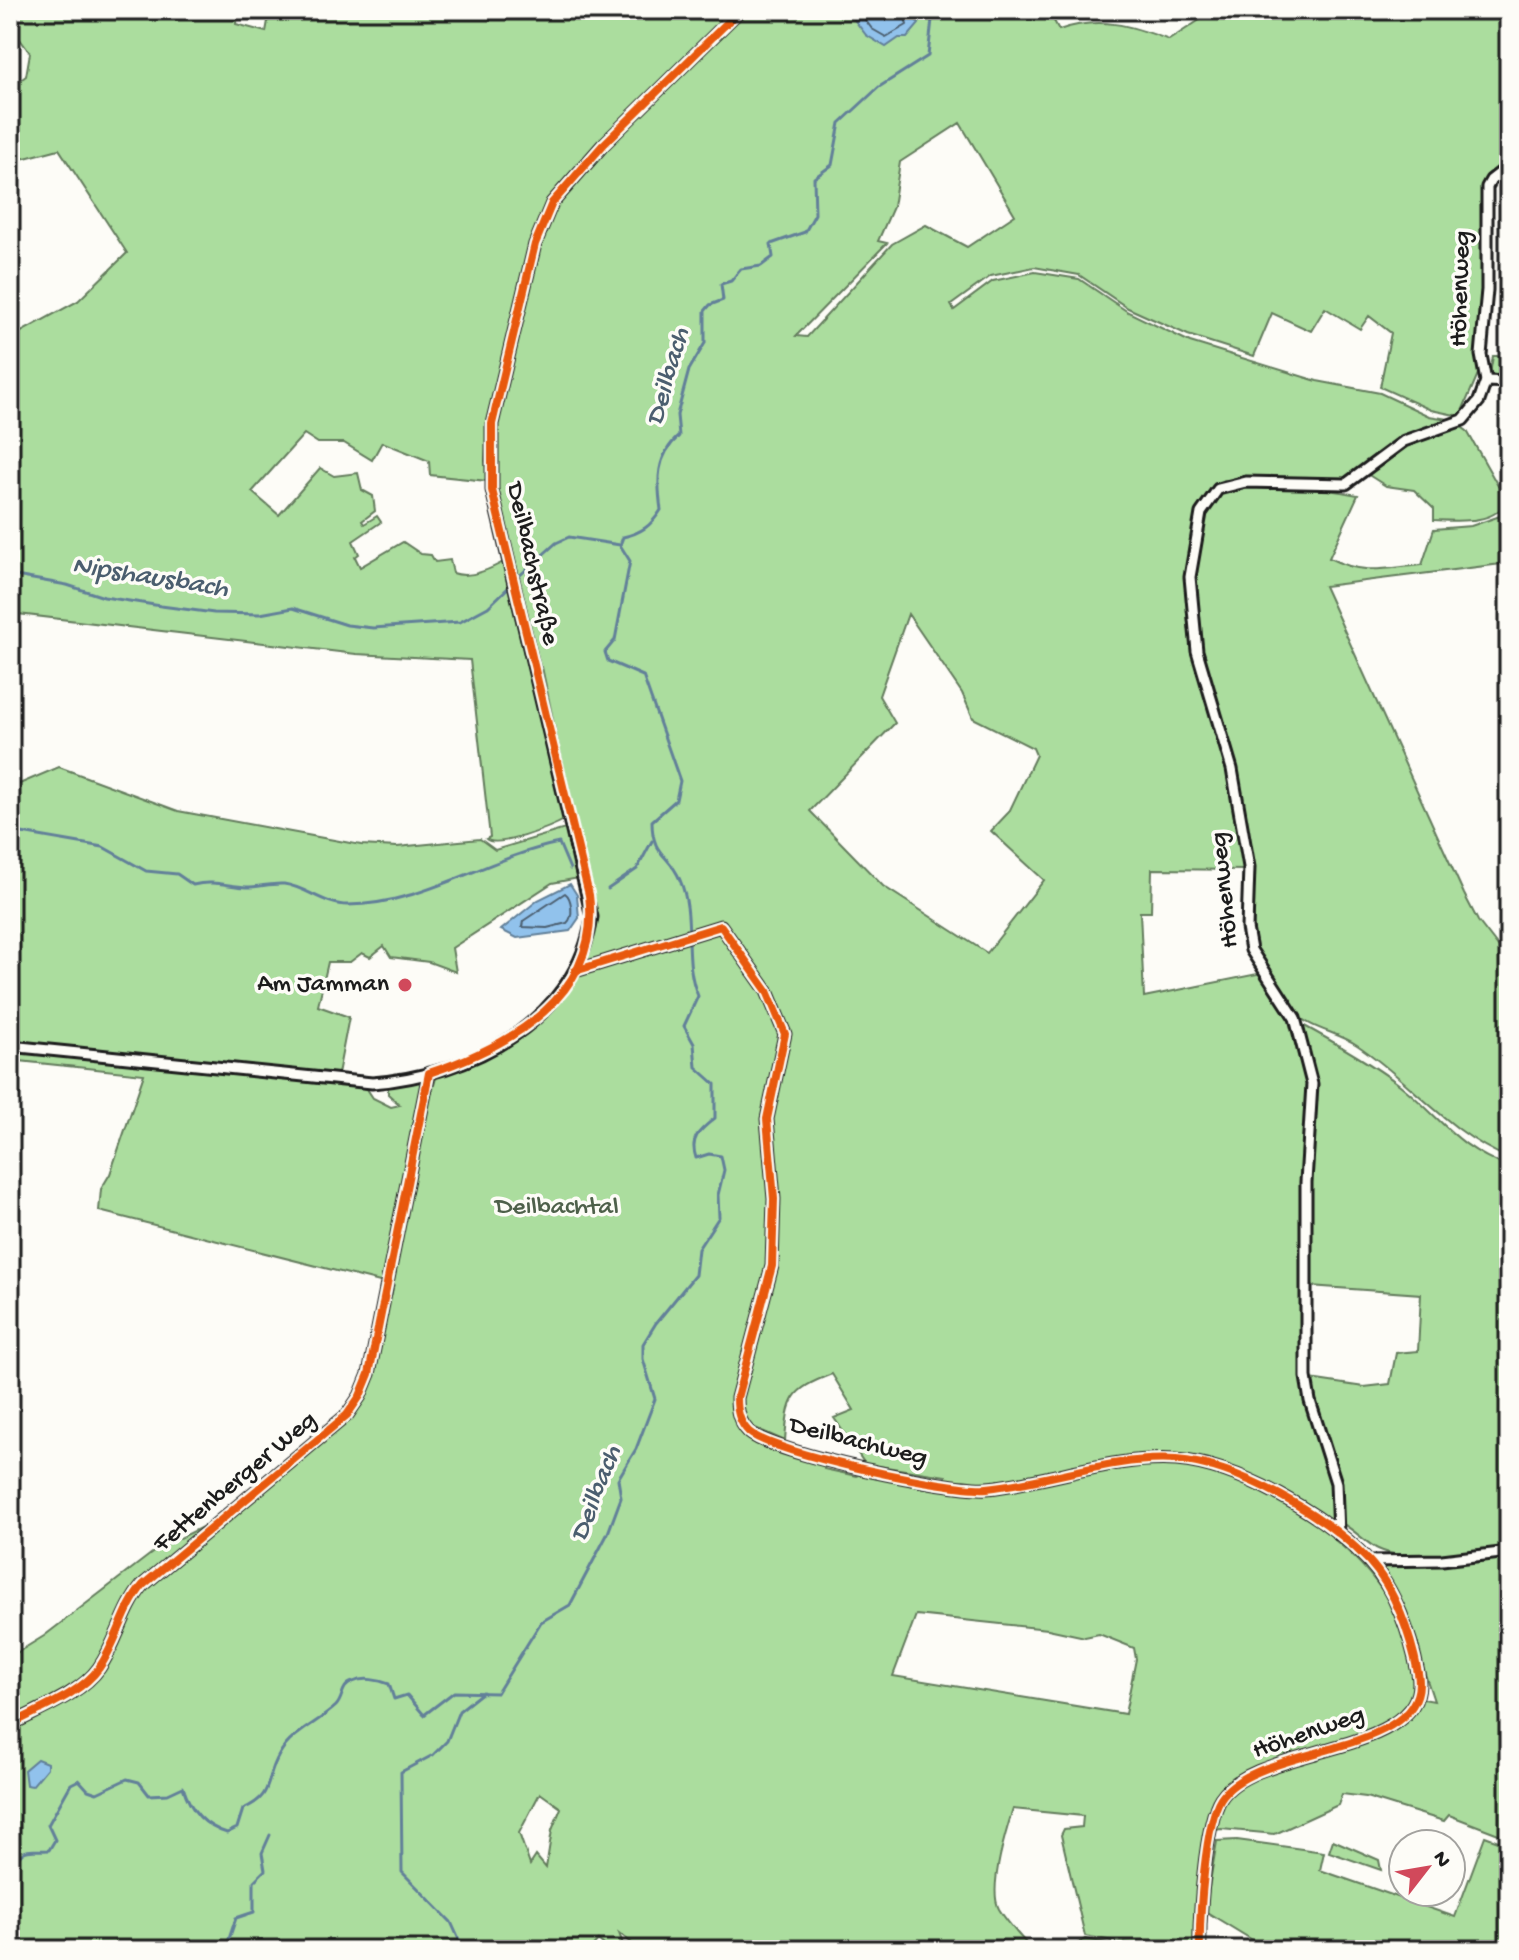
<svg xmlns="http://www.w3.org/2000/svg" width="1519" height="1960" font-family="'Gochi Hand',sans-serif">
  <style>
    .green { fill: #abdd9e; stroke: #647c5d; stroke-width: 2; fill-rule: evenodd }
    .water { fill: #91c2ec; stroke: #628099; stroke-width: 2 }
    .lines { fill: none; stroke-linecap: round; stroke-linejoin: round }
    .shore { stroke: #4b5e6f; stroke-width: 2 }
    .stream { stroke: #628099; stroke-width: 3 }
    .street-casing { stroke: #1c1c1c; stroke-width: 15 }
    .street { stroke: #fdfcf7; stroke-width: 9 }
    .cycleway-casing { stroke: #fdfcf7; stroke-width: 13 }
    .cycleway { stroke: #e8590c; stroke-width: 8 }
    .poi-dot { fill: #d1495b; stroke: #fdfcf7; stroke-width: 3 }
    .labels { text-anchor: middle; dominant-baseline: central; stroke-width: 7; stroke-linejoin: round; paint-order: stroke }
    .street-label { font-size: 26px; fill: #1c1c1c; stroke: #fdfcf7 }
    .poi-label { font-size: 26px; fill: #1c1c1c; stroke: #fdfcf7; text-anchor: end }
    .park-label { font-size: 26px; fill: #4e604a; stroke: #fdfcf7 }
    .water-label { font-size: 28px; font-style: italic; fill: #4b5e6f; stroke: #fdfcf7 }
  </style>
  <rect width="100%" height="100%" fill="#fdfcf7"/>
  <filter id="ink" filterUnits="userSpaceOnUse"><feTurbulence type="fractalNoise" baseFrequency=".0125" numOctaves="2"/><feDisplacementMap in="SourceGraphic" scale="16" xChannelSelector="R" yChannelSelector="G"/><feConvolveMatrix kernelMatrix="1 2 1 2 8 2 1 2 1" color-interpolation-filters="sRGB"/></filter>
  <g filter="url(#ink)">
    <!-- green -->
    <g class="green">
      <path d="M 10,10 L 237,10 L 236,24 L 266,32 L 270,10 L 735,10 L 548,202 L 514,312 L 488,423 L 485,461 L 488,481 L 430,475 L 429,461 L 382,442 L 372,460 L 344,443 L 318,443 L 304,434 L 252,492 L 279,515 L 320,468 L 334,476 L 358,473 L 362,490 L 373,496 L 375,511 L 362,521 L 364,524 L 377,516 L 381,522 L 353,541 L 359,554 L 355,557 L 360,567 L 403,542 L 421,554 L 431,555 L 435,562 L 450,560 L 453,573 C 469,579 491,569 505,561 L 566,819 C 552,827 497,849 486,839 L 490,837 L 470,660 L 356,654 L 10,613 L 10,338 L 78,301 L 127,253 L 59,149 L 10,162 L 10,88 L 26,76 L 30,53 L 19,38 L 10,41 Z"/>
      <path d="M 747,10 L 1048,10 L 1059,30 C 1099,16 1131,25 1169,40 L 1215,10 L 1509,10 L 1509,164 L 1501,166 L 1485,183 L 1478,374 L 1460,416 L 1431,410 L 1380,387 L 1391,333 L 1369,316 L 1360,329 L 1325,308 L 1311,331 L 1272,313 L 1254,356 L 1188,335 L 1128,308 L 1079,275 L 1034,267 L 991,276 L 951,305 L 954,310 L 993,281 L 1035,272 L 1079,279 L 1128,312 L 1190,342 L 1317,381 L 1380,393 L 1429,416 L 1448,419 L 1403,439 L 1345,481 L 1224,480 C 1199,494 1197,516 1194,542 L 1201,543 C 1203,525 1205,504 1221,492 C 1244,476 1330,490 1358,495 L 1329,558 C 1365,576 1383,568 1422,565 L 1434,529 L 1471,526 L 1509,513 L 1509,563 L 1324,586 L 1464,894 L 1478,921 L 1509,961 L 1509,1158 C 1449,1134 1410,1080 1357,1045 C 1339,1033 1312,1029 1297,1015 C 1283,1001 1259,959 1254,940 L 1252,856 L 1235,764 L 1229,764 L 1246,870 L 1152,869 L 1151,912 L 1140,912 L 1144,997 L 1262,973 L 1292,1018 L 1310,1083 L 1303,1370 L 1335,1492 L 1335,1540 C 1380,1577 1422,1636 1412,1697 L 1434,1701 L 1404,1611 L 1382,1564 L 1459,1564 L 1509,1557 L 1509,1838 L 1449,1815 L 1444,1821 L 1366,1797 L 1342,1794 L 1338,1805 L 1275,1834 L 1221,1829 L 1205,1832 L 1196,1950 L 1165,1950 L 1085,1936 L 1061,1835 L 1064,1829 L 1082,1827 L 1083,1816 L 1013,1809 C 1006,1831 988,1889 999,1909 C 1008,1924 1021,1937 1032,1950 L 641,1950 L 619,1933 L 625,1950 L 610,1950 L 598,1940 L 589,1950 L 10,1950 L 10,1657 L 44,1636 L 156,1550 L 236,1510 L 359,1401 L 384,1283 L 99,1211 L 101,1189 L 110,1174 L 144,1074 L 10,1060 L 10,1050 L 365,1086 L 373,1098 L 391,1107 L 400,1105 L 388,1094 L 388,1087 L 419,1079 L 424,1083 L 423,1121 L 437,1075 C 516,1041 602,1002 591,900 L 542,667 L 539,667 L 497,492 L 493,460 L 497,417 L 539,245 L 556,208 L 586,169 ZM 960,123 L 1015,215 L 967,247 L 926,225 L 892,244 L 807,337 L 796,336 L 887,243 L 878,241 L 893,207 L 900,162 ZM 908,614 L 962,693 L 973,718 L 1033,748 L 1036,755 L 1009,812 L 991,831 L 1044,880 L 987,953 L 883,886 L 810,811 L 895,723 L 879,696 ZM 832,1374 L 854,1410 L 834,1418 L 865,1464 L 946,1476 L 941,1488 L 866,1471 L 856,1476 L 824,1469 L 825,1461 L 751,1432 L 744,1417 L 753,1427 L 785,1441 C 788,1398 790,1390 832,1374 ZM 916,1615 L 1048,1629 L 1085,1637 L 1099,1634 L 1134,1648 L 1136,1659 L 1125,1714 L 893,1676 ZM 540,1793 L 561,1808 L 552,1830 L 546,1868 L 536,1856 L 530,1865 L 519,1833 Z"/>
      <polygon points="1493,356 1509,356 1509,378 1490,374"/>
      <path d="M 1456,423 L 1467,431 L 1506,500 C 1497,525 1456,521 1434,520 L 1434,509 L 1414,490 L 1386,486 L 1367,474 L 1405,443 Z"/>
      <polygon points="59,767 178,811 361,845 397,847 480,839 495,850 565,829 569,831 579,878 552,883 452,948 456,972 429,962 391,957 384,946 370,957 362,953 350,962 328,962 318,1006 349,1017 338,1074 10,1041 10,788"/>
      <path d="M 1299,1023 C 1334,1042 1368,1061 1400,1085 C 1443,1119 1454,1146 1509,1167 L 1509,1547 C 1474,1552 1411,1564 1378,1549 C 1370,1546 1354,1530 1343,1524 L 1337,1472 L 1310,1379 L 1364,1387 L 1390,1384 L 1396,1353 L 1418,1351 L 1421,1294 L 1310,1286 L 1314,1083 Z"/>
      <polygon points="1485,1836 1509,1845 1509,1950 1269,1950 1205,1911 1217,1841 1237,1840 1324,1852 1320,1870 1455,1917"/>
      <polygon points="1333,1840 1379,1860 1381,1870 1329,1852"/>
      <polygon points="1085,1939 1147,1950 1061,1950 1070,1949"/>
    </g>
    <!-- water -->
    <g class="water">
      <polygon points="824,10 909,10 919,24 907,38 899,38 886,47 866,35 849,13"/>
      <polygon points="570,884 577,895 579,918 570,931 517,938 501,930 538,900"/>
      <polygon points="37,1759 47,1763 47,1768 32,1786 26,1785 24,1770"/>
    </g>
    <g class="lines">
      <!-- shore -->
      <g class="shore">
        <polyline points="858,10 872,29 886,37 907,25 903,10"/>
        <path d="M 565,893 C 572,898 574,917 567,923 L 547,928 L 522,927 L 523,921 Z"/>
      </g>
      <!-- stream -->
      <g class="stream">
        <polyline points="10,575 67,585 104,597 161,606 214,613 260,614 293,608 347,625 373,628 460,622 488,607 511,585"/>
        <polyline points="518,577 556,543 569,537 620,545"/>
        <path d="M 10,831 L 103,847 L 146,871 L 177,874 L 193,885 C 213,880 227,886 247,887 C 259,887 272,883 284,884 C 306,887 324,905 348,905 C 422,905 489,857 559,843 L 570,869"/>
        <polyline points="608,889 637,869 652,841"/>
        <path d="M 10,1867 C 29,1844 25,1852 49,1850 L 55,1840 L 48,1825 L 71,1784 L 79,1780 L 88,1790 L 97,1793 L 127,1779 L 139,1782 L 149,1795 L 168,1794 L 183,1787 C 190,1810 204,1826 227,1833 L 237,1828 L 243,1809 C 275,1795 264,1781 279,1755 C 291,1733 318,1723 336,1706 C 344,1698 340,1686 353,1682 C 364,1677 379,1680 389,1684 L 394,1699 L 407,1695 L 424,1715 L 454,1692 L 497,1693 L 541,1622 L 570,1605 L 608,1533 L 621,1498 L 618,1479 L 636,1449 L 655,1399 L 643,1359 L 643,1344 L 656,1323 L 695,1275 L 698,1249 L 719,1217 L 718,1195 L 724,1170 L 721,1156 L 709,1154 L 696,1158 C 689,1138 700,1130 715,1118 L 715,1084 L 696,1067 L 694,1044 L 684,1026 L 698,996 C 682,960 696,917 680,880 C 669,853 652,857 652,821 L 676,800 L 680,781 L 643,676 L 608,661 L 605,652 L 615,640 L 630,561 L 620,545 L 623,537 C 641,533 651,526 661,510 C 657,481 656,456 679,436 L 677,415 L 689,370 L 705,343 L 705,311 L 710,305 L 723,300 L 721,284 L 731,281 L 741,269 L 761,266 L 773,257 L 771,244 L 805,232 L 815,214 L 814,178 L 832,165 L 840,123 L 879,87 L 928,56 L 933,10"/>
        <polyline points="461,1944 451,1922 402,1872 401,1772 433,1755 447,1741 459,1711 483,1692"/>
        <polyline points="234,1950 227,1945 236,1918 254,1912 254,1881 265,1870 262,1853 270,1835"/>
      </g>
      <defs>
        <g id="street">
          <polyline points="1486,381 1509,382"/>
          <path d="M 575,971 L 721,926 L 767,991 L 785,1034 L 767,1119 L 774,1199 L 772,1266 L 737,1398 C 737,1411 739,1422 749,1432 C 774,1454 952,1491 987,1488 C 1050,1482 1111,1456 1176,1460 C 1239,1465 1326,1515 1369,1561 C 1395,1589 1411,1636 1418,1673 C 1434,1756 1256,1744 1221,1798 C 1205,1822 1199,1920 1200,1950"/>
          <path d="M 10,1046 L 372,1083 C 469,1076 577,1021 592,917 L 492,490 L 492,424 L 535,244 L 552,203 L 603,145 L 740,10"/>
          <polyline points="1338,1534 1336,1483 1310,1401 1306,1377 1306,1182 1312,1084 1295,1018 1251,950 1247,928 1249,867 1232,769 1197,651 1190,577 1201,513 1218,489 1246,482 1346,484 1404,441 1463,420 1479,401 1486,381 1481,355 1487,290 1487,187 1491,180 1509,166"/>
          <polyline points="1369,1561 1442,1560 1509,1552"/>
          <path d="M 10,1725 C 37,1710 81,1694 99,1668 C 118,1641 122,1610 143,1585 L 347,1415 L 360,1396 L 369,1374 L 429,1073"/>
        </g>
      </defs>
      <!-- street casing -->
      <use href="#street" class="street-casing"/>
      <!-- street -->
      <use href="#street" class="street"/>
      <defs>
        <g id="cycleway">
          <path d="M 575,971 L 721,926 L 767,991 L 785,1034 L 767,1119 L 774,1199 L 772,1266 L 737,1398 C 737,1411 739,1422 749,1432 C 774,1454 952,1491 987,1488 C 1050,1482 1111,1456 1176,1460 C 1239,1465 1326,1515 1369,1561 C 1395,1589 1411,1636 1418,1673 C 1434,1756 1256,1744 1221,1798 C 1205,1822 1199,1920 1200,1950"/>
          <path d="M 10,1725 C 37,1710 81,1694 99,1668 C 118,1641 122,1610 143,1585 L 347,1415 L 360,1396 L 369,1374 L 429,1073 C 510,1046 602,995 589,895 L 492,490 L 492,424 L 535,244 L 552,203 L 603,145 L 740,10"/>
        </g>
      </defs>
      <!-- cycleway casing -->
      <use href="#cycleway" class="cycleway-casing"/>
      <!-- cycleway -->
      <use href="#cycleway" class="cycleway"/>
    </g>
  </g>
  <!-- markers -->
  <circle class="poi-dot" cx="405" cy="985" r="8"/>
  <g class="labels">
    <!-- street labels -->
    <g class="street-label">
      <text transform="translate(1462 289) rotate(-88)">Höhenweg</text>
      <text transform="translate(531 564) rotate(77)">Deilbachstraße</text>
      <text transform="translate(1226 890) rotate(-96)">Höhenweg</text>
      <text transform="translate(858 1443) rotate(14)">Deilbachweg</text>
      <text transform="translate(236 1483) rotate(-40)">Fettenberger Weg</text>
      <text transform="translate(1309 1734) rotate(-19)">Höhenweg</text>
    </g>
    <!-- poi labels -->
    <g class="poi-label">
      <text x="389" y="985">Am Jamman</text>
    </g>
    <!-- park labels -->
    <g class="park-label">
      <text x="557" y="1208">Deilbachtal</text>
    </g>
    <!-- water labels -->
    <g class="water-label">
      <text transform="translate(669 377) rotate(-74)">Deilbach</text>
      <text transform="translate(150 578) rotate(9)">Nipshausbach</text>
      <text transform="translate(597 1494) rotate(-69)">Deilbach</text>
    </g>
  </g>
  <!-- margin -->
  <rect width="1519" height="1960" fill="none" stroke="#fdfcf7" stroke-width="40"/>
  <rect x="20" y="20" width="1479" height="1920" fill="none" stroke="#1c1c1c" stroke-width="3" filter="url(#ink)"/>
  <!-- north arrow -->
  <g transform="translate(1427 1868) rotate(59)"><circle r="38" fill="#fdfcf7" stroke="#a3a29f" stroke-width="2"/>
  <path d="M0-6L14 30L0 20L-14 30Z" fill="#d1495b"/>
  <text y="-12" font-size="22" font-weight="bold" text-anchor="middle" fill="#1c1c1c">N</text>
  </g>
</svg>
